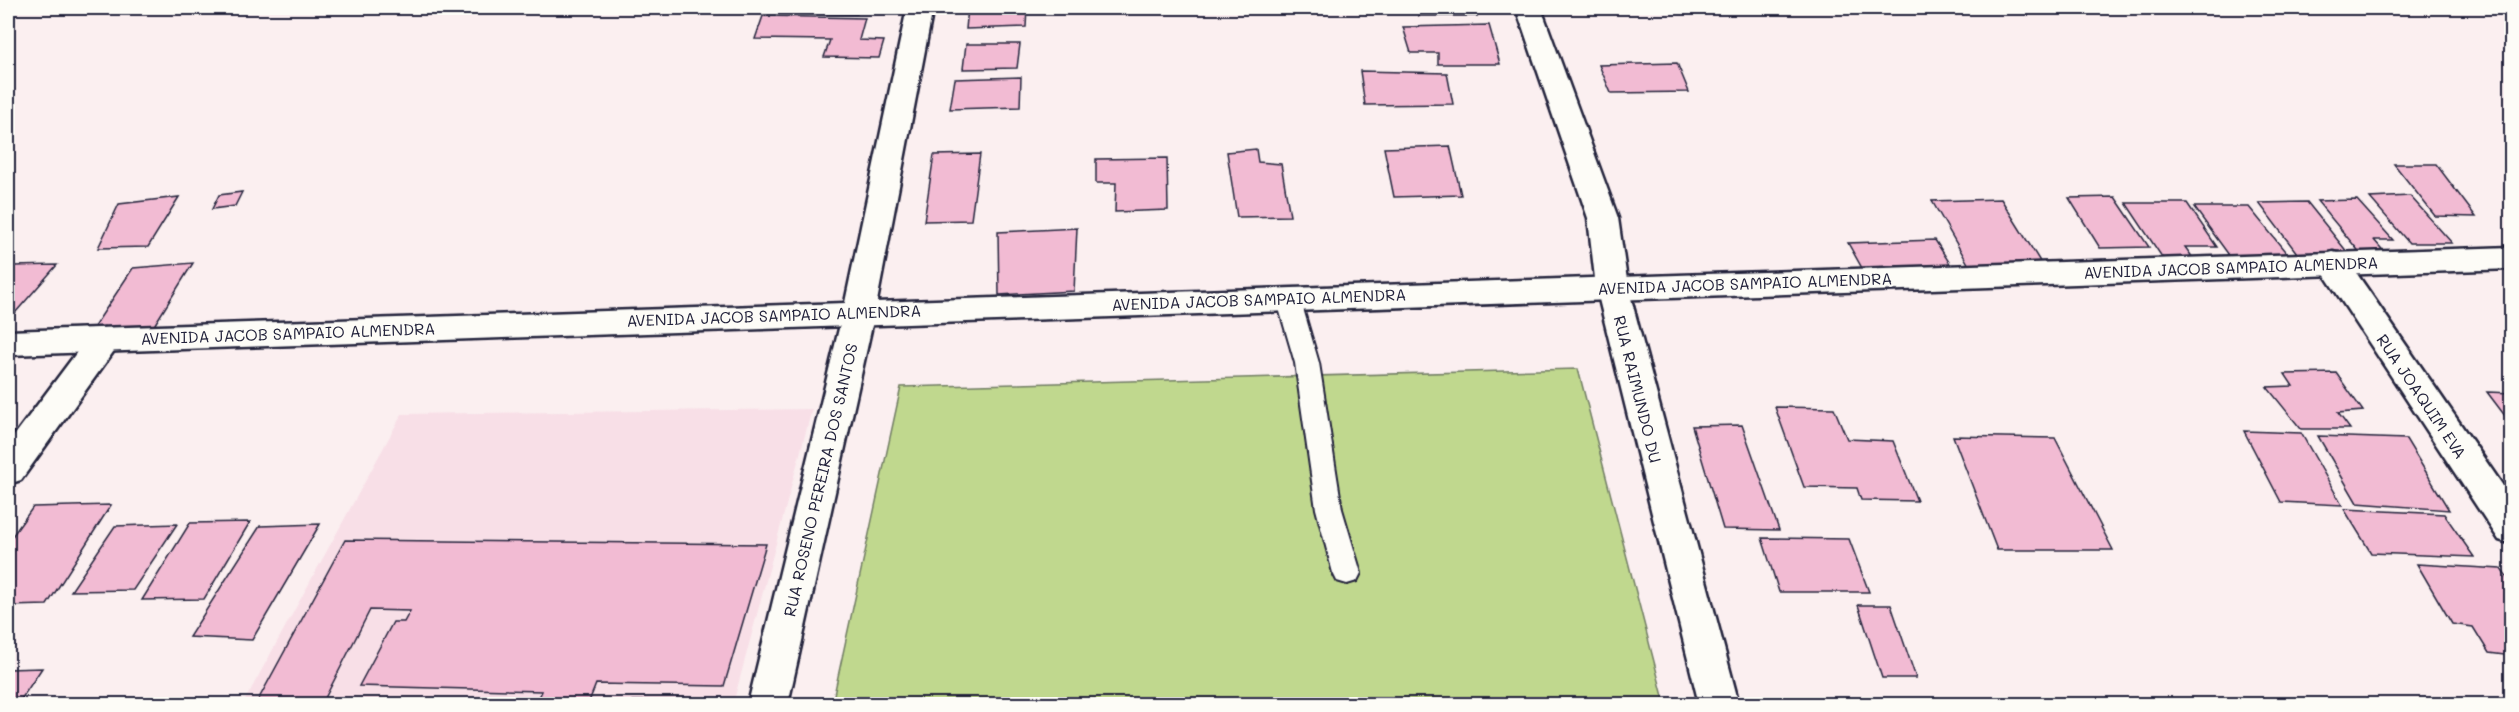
<svg xmlns="http://www.w3.org/2000/svg" width="2519" height="712" font-family="Mali,sans-serif">
  <style>
    .built { fill: #f8dfe7 }
    .green { fill: #c0d88e; stroke: #717d64; stroke-width: 1.5 }
    .building { fill: #f2bbd3; stroke: #22223b; stroke-width: 1.5 }
    .lines { fill: none; stroke-linecap: round; stroke-linejoin: round }
    .lane-casing { stroke: #22223b; stroke-width: 4 }
    .street-casing { stroke: #22223b; stroke-width: 5 }
    .secondary-casing { stroke: #22223b; stroke-width: 5 }
    .lane { fill: #fdfcf7; fill-rule: evenodd }
    .street { fill: #fdfcf7; fill-rule: evenodd }
    .secondary { fill: #fdfcf7; fill-rule: evenodd }
    .labels { text-anchor: middle; dominant-baseline: central; stroke-width: 4.5; stroke-linejoin: round; paint-order: stroke }
    .street-label { font-size: 16px; fill: #22223b; stroke: #fdfcf7 }
  </style>
  <rect width="100%" height="100%" fill="#fbeff0"/>
  <filter id="ink" filterUnits="userSpaceOnUse"><feTurbulence type="fractalNoise" baseFrequency=".0167" numOctaves="2"/><feDisplacementMap in="SourceGraphic" scale="12" xChannelSelector="R" yChannelSelector="G"/><feConvolveMatrix kernelMatrix="1 2 1 2 8 2 1 2 1" color-interpolation-filters="sRGB"/></filter>
  <g filter="url(#ink)">
    <!-- built -->
    <polygon class="built" points="812,409 733,704 243,704 402,414"/>
    <!-- green -->
    <polygon class="green" points="1578,369 1665,704 832,704 901,387"/>
    <!-- building -->
    <g class="building">
      <polygon points="780,8 859,8 857,14 778,13"/>
      <polygon points="968,8 1027,8 1026,27 966,29"/>
      <polygon points="1419,8 1474,8 1477,16 1419,16"/>
      <polygon points="763,16 865,18 859,40 884,41 879,58 824,57 830,40 755,39"/>
      <polygon points="1489,25 1500,64 1438,64 1438,53 1411,53 1403,27"/>
      <polygon points="966,44 1020,44 1017,68 963,69"/>
      <polygon points="1677,63 1689,92 1611,93 1599,65"/>
      <polygon points="1360,71 1447,73 1453,104 1365,105"/>
      <polygon points="1021,77 1020,107 950,109 955,79"/>
      <polygon points="1450,146 1461,195 1394,197 1384,148"/>
      <polygon points="1256,149 1258,162 1281,164 1290,216 1237,217 1227,152"/>
      <polygon points="980,154 971,220 924,221 934,155"/>
      <polygon points="1167,158 1168,210 1115,212 1116,183 1096,183 1096,159"/>
      <polygon points="2394,164 2436,164 2476,217 2435,216"/>
      <polygon points="242,192 235,206 212,209 219,195"/>
      <polygon points="2410,196 2452,243 2409,243 2370,198"/>
      <polygon points="179,197 148,247 98,248 119,204"/>
      <polygon points="2115,197 2149,247 2100,248 2069,198"/>
      <polygon points="2001,199 2041,263 1970,267 1932,201"/>
      <polygon points="2357,200 2393,240 2374,240 2387,255 2362,255 2317,201"/>
      <polygon points="2307,202 2352,258 2300,257 2259,203"/>
      <polygon points="2126,203 2187,203 2217,247 2185,247 2196,262 2166,263"/>
      <polygon points="2194,207 2249,207 2293,261 2234,262"/>
      <polygon points="1077,228 1074,291 999,295 998,232"/>
      <polygon points="1935,240 1956,273 1867,277 1848,243"/>
      <polygon points="193,263 150,332 88,336 133,268"/>
      <polygon points="57,265 8,321 8,272 14,266"/>
      <polygon points="2336,373 2363,411 2338,413 2350,429 2301,429 2267,387 2293,386 2285,374"/>
      <polygon points="2487,392 2512,393 2512,425"/>
      <polygon points="1775,407 1834,408 1847,439 1893,441 1917,501 1861,500 1857,488 1804,487"/>
      <polygon points="1742,425 1779,530 1723,529 1692,426"/>
      <polygon points="2244,431 2301,433 2342,505 2281,502"/>
      <polygon points="1953,436 2055,438 2113,550 1997,550"/>
      <polygon points="2318,436 2406,439 2449,510 2357,503"/>
      <polygon points="111,505 47,605 8,606 8,542 33,507"/>
      <polygon points="2344,509 2444,514 2474,557 2371,553"/>
      <polygon points="250,522 204,599 142,600 190,523"/>
      <polygon points="177,524 133,590 71,591 115,526"/>
      <polygon points="320,524 252,640 189,637 260,526"/>
      <polygon points="1762,538 1849,539 1869,592 1779,592"/>
      <polygon points="345,540 766,544 724,686 596,684 588,704 536,704 542,691 359,686 393,622 404,622 410,611 370,610 322,704 256,704"/>
      <polygon points="2417,564 2501,569 2512,585 2512,656 2489,653 2473,627 2452,624"/>
      <polygon points="1858,605 1891,605 1916,678 1882,678"/>
      <polygon points="42,668 18,704 8,704 8,669"/>
      <polygon points="632,701 713,701 712,704 630,704"/>
    </g>
    <g class="lines">
      <defs>
        <polygon id="lane" points="1288,290 1296,292 1300,298 1319,363 1342,509 1361,573 1357,581 1347,584 1337,581 1333,573 1316,509 1295,363 1276,298 1280,292"/>
        <g id="street">
          <polygon points="907,8 933,8 875,312 788,704 748,704 843,312"/>
          <polygon points="1516,8 1541,8 1618,218 1628,287 1739,704 1699,704 1596,287 1588,218"/>
          <polygon points="2333,252 2344,255 2512,499 2512,544 2499,540 2322,271 2318,263 2322,255"/>
          <polygon points="104,328 116,332 120,340 116,348 21,480 8,484 8,444 92,332"/>
        </g>
        <polygon id="secondary" points="2512,247 2512,269 8,355 8,331"/>
      </defs>
      <!-- lane casing -->
      <use href="#lane" class="lane-casing"/>
      <!-- street casing -->
      <use href="#street" class="street-casing"/>
      <!-- secondary casing -->
      <use href="#secondary" class="secondary-casing"/>
      <!-- lane -->
      <use href="#lane" class="lane"/>
      <!-- street -->
      <use href="#street" class="street"/>
      <!-- secondary -->
      <use href="#secondary" class="secondary"/>
    </g>
  </g>
  <g class="labels">
    <!-- street labels -->
    <g class="street-label">
      <text transform="translate(2231 267) rotate(-2)">AVENIDA JACOB SAMPAIO ALMENDRA</text>
      <text transform="translate(1745 283) rotate(-2)">AVENIDA JACOB SAMPAIO ALMENDRA</text>
      <text transform="translate(1259 299) rotate(-2)">AVENIDA JACOB SAMPAIO ALMENDRA</text>
      <text transform="translate(774 315) rotate(-2)">AVENIDA JACOB SAMPAIO ALMENDRA</text>
      <text transform="translate(288 333) rotate(-2)">AVENIDA JACOB SAMPAIO ALMENDRA</text>
      <text transform="translate(1638 389) rotate(76)">RUA RAIMUNDO DU</text>
      <text transform="translate(2422 396) rotate(56)">RUA JOAQUIM EVA</text>
      <text transform="translate(820 480) rotate(-77)">RUA ROSENO PEREIRA DOS SANTOS</text>
    </g>
  </g>
  <!-- margin -->
  <rect width="2519" height="712" fill="none" stroke="#fdfcf7" stroke-width="30"/>
  <rect x="15" y="15" width="2489" height="682" fill="none" stroke="#22223b" stroke-width="2" filter="url(#ink)"/>
</svg>
